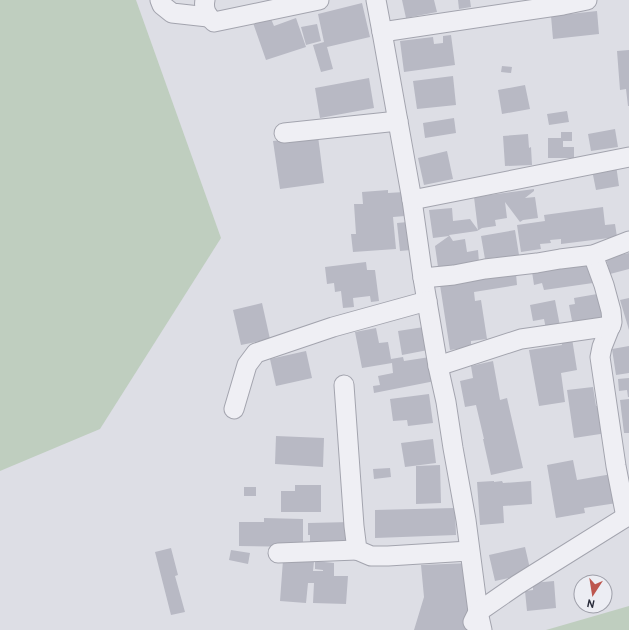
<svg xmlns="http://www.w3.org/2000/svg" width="629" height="630" font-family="Overpass,sans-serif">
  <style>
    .green { fill: #bfcebf }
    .building { fill: #b8b9c4 }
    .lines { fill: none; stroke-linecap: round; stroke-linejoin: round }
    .minor-casing { stroke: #a3a4ae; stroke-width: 21 }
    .minor { stroke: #efeff4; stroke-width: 19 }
  </style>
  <rect width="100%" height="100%" fill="#dddee5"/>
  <!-- green -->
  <g class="green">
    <polygon points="0,0 136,0 221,238 100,429 0,471"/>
    <polygon points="629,606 629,630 546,630"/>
  </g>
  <!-- building -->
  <g class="building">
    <polygon points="402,0 434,0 437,12 406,18"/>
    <polygon points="458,0 470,0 471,7 459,9"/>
    <polygon points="362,3 370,37 327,47 333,69 321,72 313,45 324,42 318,14"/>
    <polygon points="597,11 599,34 553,39 551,16"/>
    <polygon points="269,14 274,26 296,18 306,47 266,60 252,20"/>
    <polygon points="317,24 321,41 306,45 301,27"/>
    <polygon points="451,35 455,65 404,72 400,41 433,37 434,44 443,43 443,36"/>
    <polygon points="629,50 629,106 628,106 626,89 620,90 617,51"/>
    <polygon points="502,66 512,67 511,73 501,72"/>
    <polygon points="453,76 456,105 417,109 413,81"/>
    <polygon points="369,78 374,108 320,118 315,88"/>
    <polygon points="525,85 530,109 502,114 498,90"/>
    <polygon points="567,111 569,122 549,125 547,114"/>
    <polygon points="454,118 456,133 425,138 423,123"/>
    <polygon points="615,129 618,147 591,151 588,134"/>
    <polygon points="561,132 572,132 572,141 563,141 563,147 574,147 574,158 548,158 548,138 561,138"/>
    <polygon points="528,134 529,148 531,147 532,165 505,166 503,136"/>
    <polygon points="318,136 324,183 280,189 273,141"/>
    <polygon points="447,151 453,179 424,185 418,158"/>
    <polygon points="616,165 619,186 596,190 592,170"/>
    <polygon points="534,189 534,191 525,198 535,197 538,218 523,220 520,222 505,202 507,218 495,220 496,226 482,228 477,231 449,235 453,241 465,239 467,252 478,250 479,262 438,267 435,246 449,236 433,238 429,210 452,208 453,221 470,219 478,230 474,197"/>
    <polygon points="388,190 388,193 404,192 405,216 393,217 396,249 353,252 351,234 356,234 354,204 363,204 362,192"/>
    <polygon points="603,207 605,225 615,224 617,237 561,244 561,239 550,240 551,243 540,244 541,249 521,252 517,225 545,221 544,215"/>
    <polygon points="408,222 411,250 400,251 397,223"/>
    <polygon points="515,230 519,255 499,258 499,257 485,259 481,236"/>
    <polygon points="629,253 629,269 610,274 606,258"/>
    <polygon points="589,256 593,283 544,290 542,283 534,285 531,265"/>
    <polygon points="366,262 367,270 375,270 379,301 371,302 370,296 353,298 354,307 343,308 341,291 335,292 334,283 327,284 325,267"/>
    <polygon points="516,274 517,285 474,292 475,301 481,300 487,339 471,341 471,347 450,350 440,285"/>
    <polygon points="603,293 608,321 573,326 569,305 575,304 574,298"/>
    <polygon points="629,298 629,330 620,300"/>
    <polygon points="555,300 560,326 546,329 544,319 533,321 530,305"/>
    <polygon points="262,303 270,339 241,345 233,310"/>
    <polygon points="424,327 428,350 402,355 398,331"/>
    <polygon points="376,328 379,343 388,342 391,359 403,357 404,361 430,357 435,381 374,393 373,386 380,385 378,376 393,373 392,363 362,368 355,332"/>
    <polygon points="571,332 577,370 561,373 565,402 539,406 529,350 562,345 560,334"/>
    <polygon points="629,346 629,373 616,375 612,349"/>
    <polygon points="306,351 312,378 276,386 270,359"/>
    <polygon points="493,361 500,400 507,398 523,468 491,475 483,439 484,439 476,405 465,407 460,381 473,378 471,366"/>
    <polygon points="629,378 629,397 628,397 627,390 619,391 618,379"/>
    <polygon points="593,387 596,406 603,405 607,433 574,438 567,390"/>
    <polygon points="429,394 433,423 408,426 407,420 393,421 390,399"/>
    <polygon points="629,399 629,433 624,433 620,400"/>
    <polygon points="276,436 324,438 323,467 275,464"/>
    <polygon points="433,439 436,463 405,467 401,443"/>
    <polygon points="573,460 577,480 612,474 617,503 584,508 585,513 556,518 547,465"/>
    <polygon points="440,465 441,503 416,504 416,466"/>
    <polygon points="390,468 391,477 374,479 373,469"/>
    <polygon points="494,481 494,482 502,481 503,483 531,481 532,504 503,506 504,523 480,525 477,482"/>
    <polygon points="295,485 321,485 321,512 281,512 281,491 295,491"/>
    <rect x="244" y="487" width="12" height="9"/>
    <polygon points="455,508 456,535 375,538 375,510"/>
    <polygon points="264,518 303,519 303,547 239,546 239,522 264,522"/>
    <polygon points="351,522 351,543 310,544 310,535 308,535 308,523"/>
    <polygon points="525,547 531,573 495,581 489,555"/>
    <polygon points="171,548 178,575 175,576 185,612 171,615 155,552"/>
    <polygon points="231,550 250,553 248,564 229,560"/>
    <polygon points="283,560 314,561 313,571 323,571 323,570 315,569 315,561 334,563 334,576 348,576 346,604 313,603 314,583 308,583 306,603 280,601"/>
    <polygon points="470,563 475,599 466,630 414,630 424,597 421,565"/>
    <polygon points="554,581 556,608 527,611 525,591 533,590 533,583"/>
  </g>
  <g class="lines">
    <defs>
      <g id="minor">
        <polyline points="160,0 162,5 172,13 208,17"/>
        <path d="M 205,0 C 203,10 207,16 214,22 L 319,0"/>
        <polyline points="376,0 382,32 412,200 423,278 438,366 446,402 453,448 466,520 478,612 482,630"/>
        <polyline points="382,32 563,5 587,0"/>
        <polyline points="284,133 398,121"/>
        <polyline points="412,200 629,157"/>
        <polyline points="593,255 604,285 611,311 612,322 602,347 600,357 616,466 626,517"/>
        <polyline points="423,278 454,275 485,269 537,263 560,259 593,255 629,241"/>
        <polyline points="438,366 521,339 611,326"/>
        <polyline points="344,385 354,526 357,550 371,556 388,556 469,551"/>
        <polyline points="234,409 247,365 256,353 333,327 427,301"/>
        <polyline points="278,553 357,550"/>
        <polyline points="473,622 478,612 517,585 629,515"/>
      </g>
    </defs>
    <!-- minor casing -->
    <use href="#minor" class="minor-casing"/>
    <!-- minor -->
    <use href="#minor" class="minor"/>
  </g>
  <!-- north arrow -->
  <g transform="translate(593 594) rotate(192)"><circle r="19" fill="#ecedf3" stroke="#9e9fa9"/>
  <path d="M0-3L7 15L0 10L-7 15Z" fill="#bd564e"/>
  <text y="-6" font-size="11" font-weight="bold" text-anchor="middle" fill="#282a39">N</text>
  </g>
</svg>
